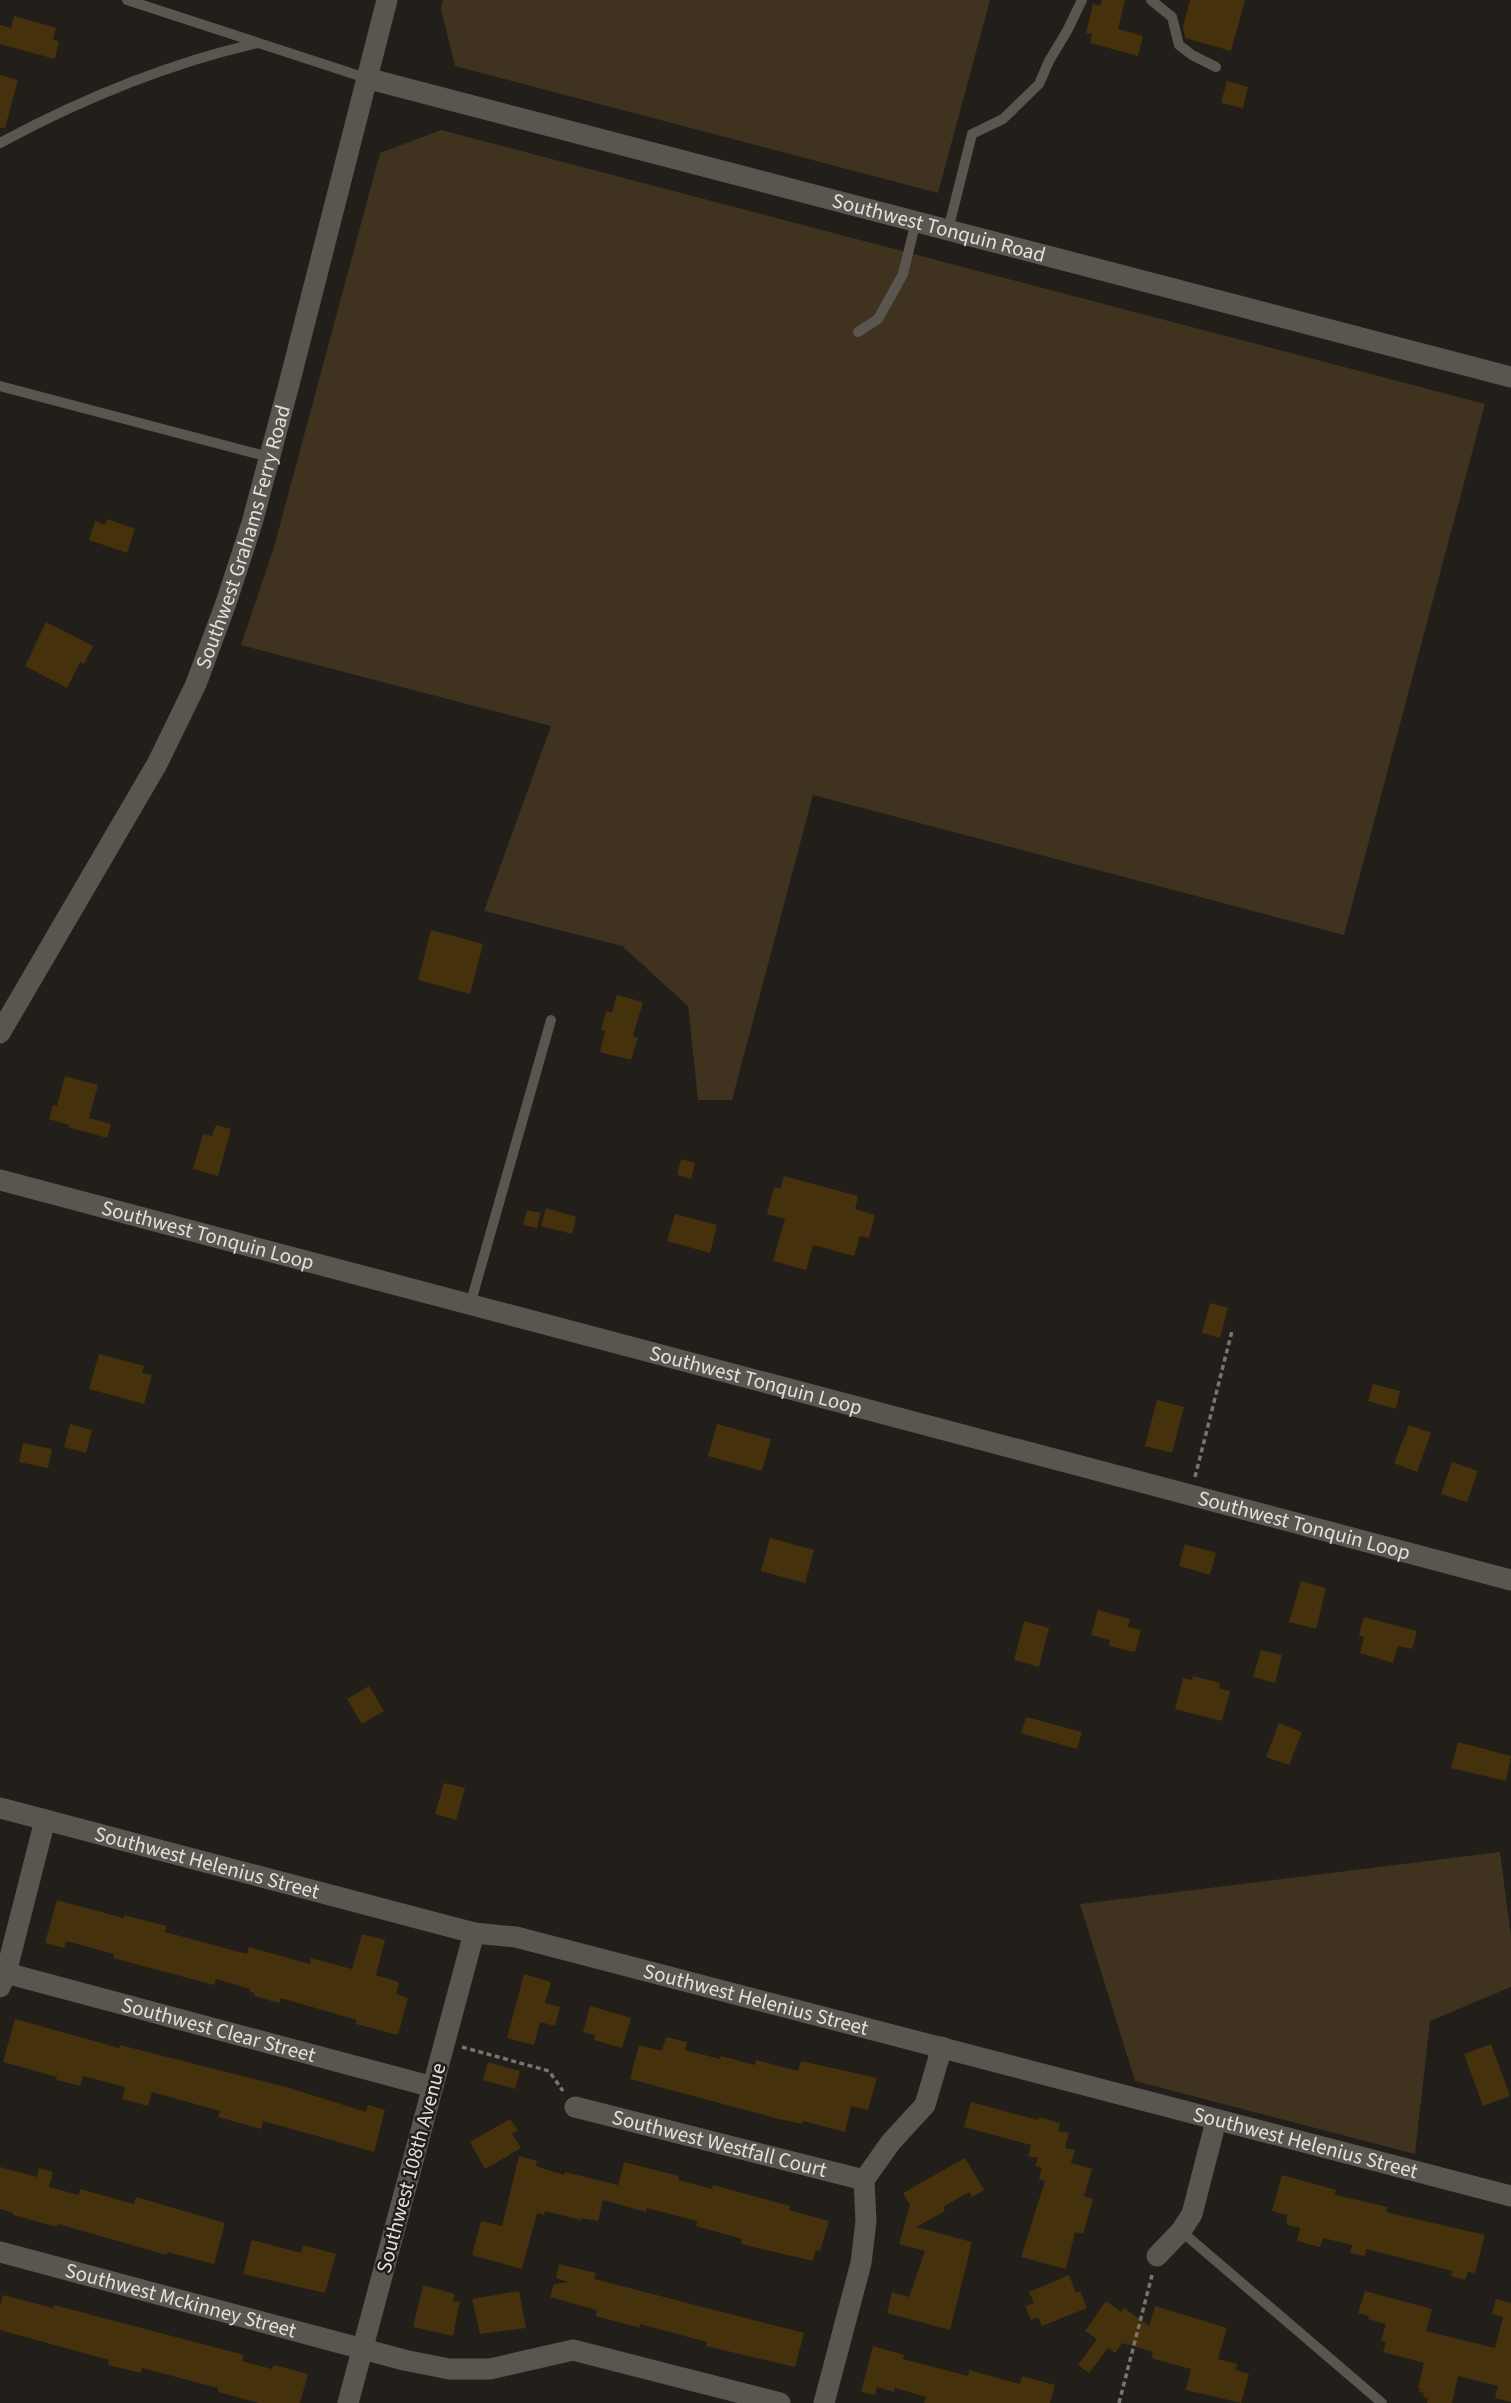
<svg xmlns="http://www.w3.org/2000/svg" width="1511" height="2403" font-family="'Source Sans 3',sans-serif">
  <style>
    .green { fill: #3f321e }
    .building { fill: #46310d }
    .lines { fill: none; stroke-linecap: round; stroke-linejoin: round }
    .path { stroke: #787571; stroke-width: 3.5; stroke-dasharray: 5 3.5; stroke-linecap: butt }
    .lane { stroke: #5a554f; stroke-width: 10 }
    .street { stroke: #5a554f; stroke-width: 21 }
    .secondary { stroke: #5a554f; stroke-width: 21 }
    .labels { text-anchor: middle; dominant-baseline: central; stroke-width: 5; stroke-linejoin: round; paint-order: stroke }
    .street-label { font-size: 21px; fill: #e2e0dc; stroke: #221e19 }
  </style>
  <rect width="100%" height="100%" fill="#221e19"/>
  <!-- green -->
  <g class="green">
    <polygon points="443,0 990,0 938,193 455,66 441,9"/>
    <polygon points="441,130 1485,404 1344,935 813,795 732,1100 698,1100 688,1006 622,946 484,911 551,726 241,645 274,547 380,153"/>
    <polygon points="1500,1852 1511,1937 1511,1987 1430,2021 1415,2154 1135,2081 1080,1904"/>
  </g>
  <!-- building -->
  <g class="building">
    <polygon points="1102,0 1125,0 1118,29 1143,36 1138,56 1090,43 1092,34 1086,33 1093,4 1100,6"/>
    <polygon points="1190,0 1245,0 1231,51 1185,38 1183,27"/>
    <polygon points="14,16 56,28 53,40 59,41 55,59 0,44 0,25 11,28"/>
    <polygon points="0,75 18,80 5,128 0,128"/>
    <polygon points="1227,81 1248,87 1243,108 1221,103"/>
    <polygon points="107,519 135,529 127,553 89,540 95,521 105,525"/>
    <polygon points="46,622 93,646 84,664 80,662 67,688 25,666"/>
    <polygon points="431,930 483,944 470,994 418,980"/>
    <polygon points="617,995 643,1002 633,1036 638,1038 631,1060 600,1052 605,1031 601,1030 606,1011 612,1012"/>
    <polygon points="65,1076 98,1085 89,1118 111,1124 107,1138 68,1127 69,1125 49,1119 53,1105 57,1106"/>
    <polygon points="216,1125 231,1129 218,1176 193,1169 203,1134 212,1136"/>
    <polygon points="681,1159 695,1163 691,1179 677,1175"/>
    <polygon points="784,1176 858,1196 855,1209 875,1215 869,1238 860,1236 854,1256 813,1245 806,1270 773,1261 785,1219 767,1214 774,1187 780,1189"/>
    <polygon points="546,1208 576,1217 572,1234 541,1226"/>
    <polygon points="527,1210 541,1213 537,1228 523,1225"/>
    <polygon points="675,1214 717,1225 710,1253 667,1241"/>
    <polygon points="1210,1303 1228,1308 1220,1338 1202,1333"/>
    <polygon points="99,1354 144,1366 142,1373 152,1375 144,1404 89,1389"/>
    <polygon points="1373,1384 1400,1391 1396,1409 1368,1401"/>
    <polygon points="1157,1400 1184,1407 1172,1453 1145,1446"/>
    <polygon points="70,1424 92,1430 86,1453 64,1447"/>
    <polygon points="717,1424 771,1439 762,1471 708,1456"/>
    <polygon points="1409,1425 1431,1433 1417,1472 1394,1463"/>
    <polygon points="23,1443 52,1449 48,1468 19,1462"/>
    <polygon points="1452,1462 1478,1471 1467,1502 1441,1494"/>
    <polygon points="770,1538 814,1550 805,1583 761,1571"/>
    <polygon points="1185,1544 1216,1553 1210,1575 1179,1566"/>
    <polygon points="1301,1581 1326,1588 1316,1629 1289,1622"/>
    <polygon points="1098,1610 1130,1619 1128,1627 1141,1630 1135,1652 1109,1646 1110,1640 1091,1635"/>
    <polygon points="1364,1617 1417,1631 1412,1649 1398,1646 1393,1663 1360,1653 1364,1637 1359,1635"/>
    <polygon points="1024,1621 1049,1628 1039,1667 1014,1660"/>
    <polygon points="1261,1650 1282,1655 1275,1683 1253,1677"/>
    <polygon points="1193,1676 1220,1683 1219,1688 1230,1691 1222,1721 1175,1709 1183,1678 1192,1680"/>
    <polygon points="369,1686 384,1711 362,1724 347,1699"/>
    <polygon points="1026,1717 1082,1732 1077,1749 1021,1733"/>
    <polygon points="1279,1723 1302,1732 1289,1765 1266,1757"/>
    <polygon points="1458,1742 1511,1756 1506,1781 1451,1768"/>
    <polygon points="444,1783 465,1788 456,1820 435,1814"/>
    <polygon points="57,1900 123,1918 124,1915 167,1926 165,1932 247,1954 249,1947 310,1964 311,1958 352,1969 362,1934 385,1940 376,1975 399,1982 396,1994 408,1998 398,2035 356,2024 357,2020 281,1998 279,2003 254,1996 255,1993 250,1992 250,1989 216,1979 214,1985 113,1958 114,1954 66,1941 64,1948 45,1943"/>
    <polygon points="524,1974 551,1982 545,2003 560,2007 555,2026 540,2022 534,2045 507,2038"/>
    <polygon points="590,2006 631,2018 622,2048 594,2040 595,2035 583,2032"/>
    <polygon points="15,2019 119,2048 120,2045 286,2087 366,2112 368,2105 385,2110 374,2152 263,2121 261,2129 218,2117 220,2111 152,2092 148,2106 122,2099 125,2087 83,2076 80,2086 56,2080 57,2077 3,2062"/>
    <polygon points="666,2037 687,2042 685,2050 720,2059 721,2056 755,2065 756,2060 798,2071 801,2061 877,2078 868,2110 851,2106 845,2132 803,2121 802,2124 775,2118 630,2079 639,2045 662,2051"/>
    <polygon points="1491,2044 1510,2096 1483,2106 1464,2054"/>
    <polygon points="488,2062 520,2071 515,2089 483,2080"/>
    <polygon points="971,2102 1038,2120 1039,2117 1060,2123 1058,2131 1069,2133 1065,2148 1075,2150 1071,2163 1092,2169 1084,2196 1093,2199 1083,2234 1075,2232 1066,2269 1021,2257 1045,2181 1039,2179 1042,2168 1035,2166 1038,2158 1028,2156 1031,2145 964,2127"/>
    <polygon points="510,2119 518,2130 512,2134 521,2148 485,2169 470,2142"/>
    <polygon points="519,2156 537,2161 536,2166 564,2175 565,2172 618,2185 624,2162 679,2176 678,2180 712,2189 713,2185 790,2206 789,2210 829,2221 820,2251 816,2250 813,2261 741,2244 742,2239 696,2226 697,2221 647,2208 646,2212 603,2200 598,2221 582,2218 581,2220 545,2211 544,2215 537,2213 522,2269 472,2255 481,2221 502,2226"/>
    <polygon points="965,2158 984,2190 972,2197 969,2192 943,2207 945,2211 916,2227 972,2242 950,2330 887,2313 892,2292 909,2297 925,2251 899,2244 910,2205 903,2193"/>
    <polygon points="0,2167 37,2177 39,2168 53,2172 49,2187 79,2195 80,2189 134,2204 136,2197 225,2223 214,2264 167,2252 167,2255 58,2224 57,2227 13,2215 13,2213 0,2209"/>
    <polygon points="1282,2175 1336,2190 1335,2195 1388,2207 1386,2212 1485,2235 1475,2273 1468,2272 1465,2280 1451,2276 1452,2271 1366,2249 1365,2256 1350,2253 1352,2245 1323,2238 1320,2247 1297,2241 1300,2228 1287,2225 1287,2215 1272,2211"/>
    <polygon points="252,2240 301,2253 303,2245 336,2254 325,2293 243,2274"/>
    <polygon points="559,2264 596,2273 594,2279 804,2333 795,2367 706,2346 707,2342 640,2324 640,2328 596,2316 597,2310 550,2297 554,2284 569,2282 556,2278"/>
    <polygon points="1069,2275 1076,2293 1080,2291 1087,2308 1042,2326 1038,2317 1031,2320 1025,2306 1034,2303 1029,2292"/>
    <polygon points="423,2285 455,2294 453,2302 460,2301 453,2336 413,2327"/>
    <polygon points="519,2291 526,2328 480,2334 472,2299"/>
    <polygon points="1365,2291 1432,2309 1426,2331 1495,2348 1503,2317 1492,2314 1496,2299 1511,2303 1511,2402 1495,2398 1498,2386 1458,2376 1452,2403 1427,2403 1428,2398 1423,2397 1424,2393 1419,2392 1420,2388 1418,2388 1424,2363 1383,2352 1386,2342 1381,2341 1386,2324 1368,2319 1369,2316 1358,2313"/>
    <polygon points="3,2295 53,2308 54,2305 244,2355 242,2361 272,2369 274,2365 308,2374 300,2403 259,2403 218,2392 218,2388 142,2368 141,2373 108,2365 109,2360 0,2330 0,2306"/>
    <polygon points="1106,2301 1121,2312 1124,2308 1149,2326 1155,2306 1227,2328 1218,2359 1237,2364 1236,2370 1249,2374 1241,2403 1186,2390 1191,2369 1151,2358 1153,2352 1122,2343 1115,2353 1108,2348 1089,2373 1078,2365 1097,2339 1085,2331"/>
    <polygon points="873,2346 904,2355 903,2359 968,2376 969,2370 1020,2384 1022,2376 1055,2385 1050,2403 924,2403 926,2397 895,2388 894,2392 877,2387 875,2395 861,2392"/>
  </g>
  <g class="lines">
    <!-- path -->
    <g class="path">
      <polyline points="1195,1477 1232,1331"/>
      <polyline points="462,2047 549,2071 563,2091"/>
      <polyline points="1119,2403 1152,2275"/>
    </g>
    <!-- lane -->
    <g class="lane">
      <polyline points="127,0 366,78"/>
      <polyline points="1151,0 1172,17 1179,45 1192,55 1216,67"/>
      <path d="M 0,143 C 80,100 170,63 258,43"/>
      <polyline points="948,230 972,134 1003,119 1039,84 1049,61 1067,31 1082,0"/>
      <polyline points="858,332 878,319 903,274 916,221"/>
      <polyline points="0,386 269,457"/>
      <polyline points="470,1305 551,1020"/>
      <polyline points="1181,2231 1382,2403"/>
    </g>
    <!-- street -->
    <g class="street">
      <path id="s1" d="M 0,1180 L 1511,1580"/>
      <path id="s2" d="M 474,1933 L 516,1937 L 1511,2196"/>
      <path id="s3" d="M 6,1973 L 433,2087"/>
      <polyline points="0,1987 6,1973 45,1820"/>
      <path id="s4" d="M 575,2107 L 864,2180"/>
      <path id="s5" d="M 0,2252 L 404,2360 L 449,2369 L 490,2369 L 573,2350 L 780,2403"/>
      <polyline points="1157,2256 1181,2231 1192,2214 1216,2121"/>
      <polyline points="824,2403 861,2263 866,2221 864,2180 891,2142 925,2105 942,2047"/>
    </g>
    <!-- secondary -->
    <g class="secondary">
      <path id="s6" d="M 366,78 L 1511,377"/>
      <path id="s7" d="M 0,1033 L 157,764 L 196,684 L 226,603 L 252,523 L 287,392 L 387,0"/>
      <path id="s8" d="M 0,1808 L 474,1933 L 348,2403"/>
    </g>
  </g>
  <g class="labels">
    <!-- street labels -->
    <g class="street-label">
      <text stroke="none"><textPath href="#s6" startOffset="592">Southwest Tonquin Road</textPath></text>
      <text stroke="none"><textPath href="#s7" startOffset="555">Southwest Grahams Ferry Road</textPath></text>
      <text stroke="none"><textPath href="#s1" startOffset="215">Southwest Tonquin Loop</textPath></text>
      <text stroke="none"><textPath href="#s1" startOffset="782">Southwest Tonquin Loop</textPath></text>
      <text stroke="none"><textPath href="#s1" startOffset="1349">Southwest Tonquin Loop</textPath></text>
      <text stroke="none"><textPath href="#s8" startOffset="214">Southwest Helenius Street</textPath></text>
      <text stroke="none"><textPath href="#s2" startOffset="290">Southwest Helenius Street</textPath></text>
      <text stroke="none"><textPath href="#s3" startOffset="220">Southwest Clear Street</textPath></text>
      <text stroke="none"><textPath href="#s2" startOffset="858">Southwest Helenius Street</textPath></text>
      <text stroke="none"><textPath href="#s4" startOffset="149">Southwest Westfall Court</textPath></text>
      <text transform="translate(411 2168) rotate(-75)">Southwest 108th Avenue</text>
      <text stroke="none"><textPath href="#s5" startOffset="187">Southwest Mckinney Street</textPath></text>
    </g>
  </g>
</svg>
